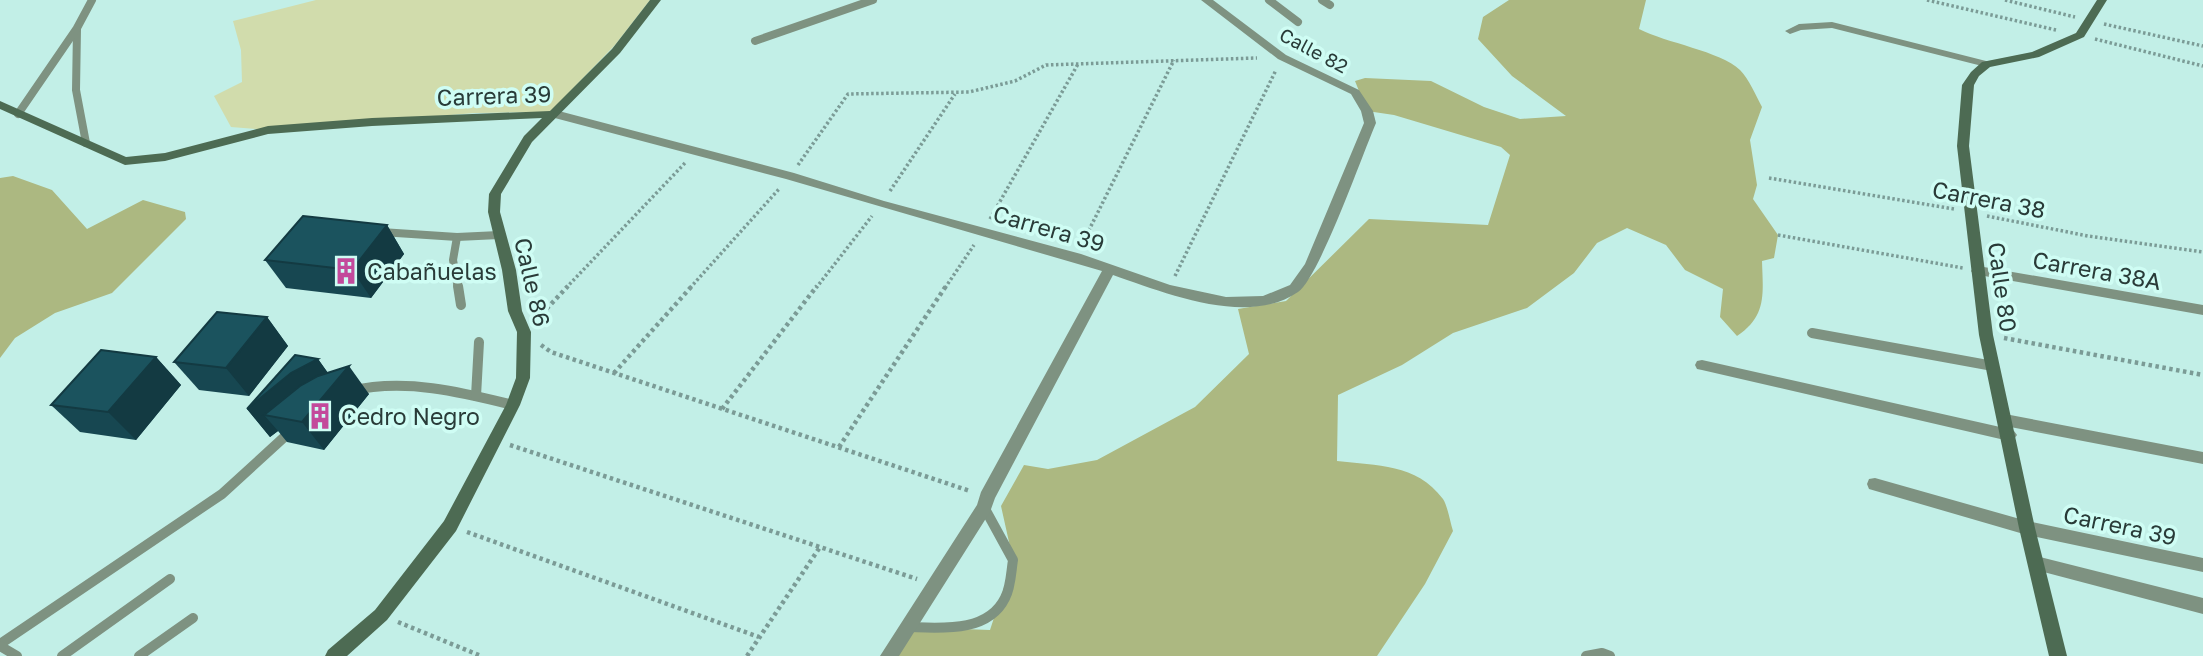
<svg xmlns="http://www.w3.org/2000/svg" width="2203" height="656" font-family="'Golos Text',sans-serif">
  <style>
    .green { fill: #d1dcac }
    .forest { fill: #acb881 }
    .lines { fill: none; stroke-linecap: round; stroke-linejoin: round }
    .path-far1 { stroke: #7b9b96; stroke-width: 3.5; stroke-dasharray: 2.5 2.5; stroke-linecap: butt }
    .path { stroke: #7b9b96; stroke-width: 4.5; stroke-dasharray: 3.5 3.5; stroke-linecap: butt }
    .lane-far1 { stroke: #7e9281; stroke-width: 8 }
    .lane { stroke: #7e9281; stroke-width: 10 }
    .street { fill: #7e9281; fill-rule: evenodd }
    .secondary { fill: #4d6b53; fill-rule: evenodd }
    .wall { fill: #174751 }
    .shaded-wall { fill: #133a42 }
    .building { fill: #1b535e; stroke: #133a42; stroke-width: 2 }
    .labels { text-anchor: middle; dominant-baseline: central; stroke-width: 7; stroke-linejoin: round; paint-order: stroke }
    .far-street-label { font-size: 19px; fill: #293b38; stroke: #cffdf4 }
    .street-label { font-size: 23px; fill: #293b38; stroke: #cffdf4 }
    .poi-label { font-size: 23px; fill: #293b38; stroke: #cffdf4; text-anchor: start }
  </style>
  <rect width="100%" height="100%" fill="#c2efe7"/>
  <!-- green -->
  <polygon class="green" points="316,0 650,0 615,45 550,112 475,113 268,130 231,127 214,96 242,82 241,50 233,21"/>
  <!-- forest -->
  <g class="forest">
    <path d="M 1509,0 L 1646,0 L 1639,29 C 1666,43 1720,51 1740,70 C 1749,79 1756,96 1762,107 L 1750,140 L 1757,185 L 1753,199 L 1778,235 L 1774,258 L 1762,261 C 1763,294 1767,316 1737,336 L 1720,317 L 1723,289 L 1685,270 L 1666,245 L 1627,228 L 1597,243 L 1574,273 L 1527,308 L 1453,333 L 1402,365 L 1338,395 L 1337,461 C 1377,466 1416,463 1443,499 C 1448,507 1450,522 1453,531 L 1425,584 L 1377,656 L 890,656 L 909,627 L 990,630 L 1013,560 L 1001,506 L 1024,465 L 1048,469 L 1097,460 L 1195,407 L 1249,354 L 1238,309 L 1286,301 L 1369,219 L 1488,225 L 1510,155 L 1501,147 L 1394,115 L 1367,111 L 1355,81 L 1365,78 L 1431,81 L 1484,107 L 1520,119 L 1566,116 L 1512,76 L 1478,39 L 1483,17 Z"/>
    <polygon points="13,176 52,190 87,229 143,200 185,212 186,219 112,293 55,313 15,338 0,358 0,178"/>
  </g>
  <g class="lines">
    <!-- path-far1 -->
    <g class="path-far1">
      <polyline points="1927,0 2056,30"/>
      <polyline points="2005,0 2075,17"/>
      <polyline points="2104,24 2203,46"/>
      <polyline points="2095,39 2203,66"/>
      <polyline points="798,165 848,94 969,92 1015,81 1046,65 1257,58"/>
      <polyline points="1769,178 1954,209"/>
      <polyline points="890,191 955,94"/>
      <polyline points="1987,216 2088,236 2203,252"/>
      <polyline points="990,219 1078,64"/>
      <polyline points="1778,235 1963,268"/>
      <polyline points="1082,244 1174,60"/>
      <polyline points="1175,276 1276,70"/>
      <polyline points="566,288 685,163"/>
      <polyline points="690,288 779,189"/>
      <polyline points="816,288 872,216"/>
      <polyline points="945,288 974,245"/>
    </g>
    <!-- path -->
    <g class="path">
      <polyline points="537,319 568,286"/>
      <polyline points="2004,338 2203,375"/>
      <polyline points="541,345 551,352 970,491"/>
      <polyline points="614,373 692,286"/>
      <polyline points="722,409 817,286"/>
      <polyline points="510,445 917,579"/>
      <polyline points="839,447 946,286"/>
      <polyline points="467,532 759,637"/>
      <polyline points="398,622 481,656"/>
      <polyline points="747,656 820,547"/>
    </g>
    <!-- lane-far1 -->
    <g class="lane-far1">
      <polyline points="1269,0 1298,22"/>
      <polyline points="1322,0 1330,5"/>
      <polyline points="77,29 76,90 86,143"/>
      <polyline points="755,41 873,0"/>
      <polyline points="18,114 77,28 92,0"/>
      <polyline points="381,232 457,237 499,235"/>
      <polyline points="457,237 453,260 458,288"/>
    </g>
    <!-- lane -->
    <g class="lane">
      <polyline points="458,286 461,305"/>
      <polyline points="1812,333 1993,366"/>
      <path d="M 351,391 C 404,378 461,392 513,405"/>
      <polyline points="476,396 479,342"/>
      <path d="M 909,627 C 941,628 988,633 1005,598 C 1011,587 1011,572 1013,560 L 984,507"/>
      <polyline points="0,644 222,494 292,430"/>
      <polyline points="0,646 17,656"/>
      <polyline points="62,656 170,579"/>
      <polyline points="139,656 193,618"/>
      <polyline points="1586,656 1602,653 1610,656"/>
    </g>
    <!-- street -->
    <g class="street">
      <path d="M 1201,0 L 1213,0 L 1286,55 L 1359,90 L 1373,111 L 1376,123 C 1363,153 1319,278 1298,292 C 1248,327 1165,293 1113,275 L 995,498 L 990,512 L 899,656 L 880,656 L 977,505 L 981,492 L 1102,271 L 786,179 L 551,117 L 549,114 L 555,110 L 794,173 L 884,201 L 1081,254 L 1170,285 L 1226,297 L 1263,296 L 1290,285 L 1305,264 L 1364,123 L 1361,111 L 1351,94 L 1278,59 Z"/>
      <polygon points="1832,22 1990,62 1992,64 1986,67 1832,28 1801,30 1790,34 1785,31 1799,24"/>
      <polygon points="1978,266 2203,305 2203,315 1973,274 1971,271 1973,268"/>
      <polygon points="1702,360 2009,429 2014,431 2017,435 2014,439 2009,441 1702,370 1697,369 1695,365 1697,361"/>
      <polygon points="2005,414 2203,452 2203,464 2005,426 2000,424 1998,420 2000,416"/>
      <polygon points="1875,478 2027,521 2203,558 2203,572 2027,535 1869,489 1867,484 1869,479"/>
      <polygon points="2036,556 2203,598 2203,614 2036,570 2030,568 2028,563 2030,558"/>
    </g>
    <!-- secondary -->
    <g class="secondary">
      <polygon points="650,0 661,0 620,53 532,142 501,194 500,212 516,270 522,311 531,332 530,378 520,405 456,531 387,620 347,656 325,656 328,650 375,610 444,521 506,405 516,378 517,332 508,311 502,270 488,212 489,194 524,136 542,118 372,126 268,134 165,161 125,165 0,109 0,101 126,157 165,153 268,126 372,118 550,111 612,49"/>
      <polygon points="2097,0 2107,0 2084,37 2039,57 1990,67 1979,76 1974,85 1969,146 1993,335 2035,528 2067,656 2049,656 2019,528 1979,335 1957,146 1962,85 1971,72 1982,62 2032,52 2076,33"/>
    </g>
  </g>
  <!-- wall -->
  <g class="wall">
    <polygon points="387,225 404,254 371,298 286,288 265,260"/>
    <polygon points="267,317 288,346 249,396 199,390 174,362"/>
    <polygon points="156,357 181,385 136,440 80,432 51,405"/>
    <polygon points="318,359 328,373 369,394 324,450 287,442 278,431 270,437 247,409"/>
  </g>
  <!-- shaded-wall -->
  <g class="shaded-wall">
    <polygon points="387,225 404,254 371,298 352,270"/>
    <polygon points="267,317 288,346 249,396 226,368"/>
    <polygon points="156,357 181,385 136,440 108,412"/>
    <polygon points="318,359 335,383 349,366 369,394 324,450 302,422 264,415 278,431 270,437 247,409 291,373"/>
  </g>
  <!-- building -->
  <g class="building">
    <polygon points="303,216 387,225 352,270 265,260"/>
    <polygon points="217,312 267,317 226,368 174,362"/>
    <polygon points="101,350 156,357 108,412 51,405"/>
    <polygon points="295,355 318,359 291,373 247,409"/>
    <polygon points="349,366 302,422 264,415 300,386 318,376"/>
  </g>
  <!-- icons -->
  <defs>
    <symbol id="building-bare" viewBox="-9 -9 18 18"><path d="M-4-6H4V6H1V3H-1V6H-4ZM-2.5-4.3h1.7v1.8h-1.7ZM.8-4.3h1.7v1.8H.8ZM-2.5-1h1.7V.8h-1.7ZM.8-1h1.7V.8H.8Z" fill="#c3499b" stroke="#cffdf4" stroke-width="2.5" paint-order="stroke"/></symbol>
  </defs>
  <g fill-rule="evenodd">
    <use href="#building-bare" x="327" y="252" width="38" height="38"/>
    <use href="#building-bare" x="301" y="397" width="38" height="38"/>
  </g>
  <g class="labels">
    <!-- far-street labels -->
    <g class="far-street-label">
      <text transform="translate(1314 50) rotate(28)">Calle 82</text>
    </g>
    <!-- street labels -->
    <g class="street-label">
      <text transform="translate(494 95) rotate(-2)">Carrera 39</text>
      <text transform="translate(1989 199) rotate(11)">Carrera 38</text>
      <text transform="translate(1049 228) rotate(16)">Carrera 39</text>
      <text transform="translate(2097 270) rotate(10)">Carrera 38A</text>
      <text transform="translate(533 282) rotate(77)">Calle 86</text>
      <text transform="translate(2003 287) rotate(82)">Calle 80</text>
      <text transform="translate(2120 525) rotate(12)">Carrera 39</text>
    </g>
    <!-- poi labels -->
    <g class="poi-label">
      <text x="367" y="271">Cabañuelas</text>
      <text x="341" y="416">Cedro Negro</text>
    </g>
  </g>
</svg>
